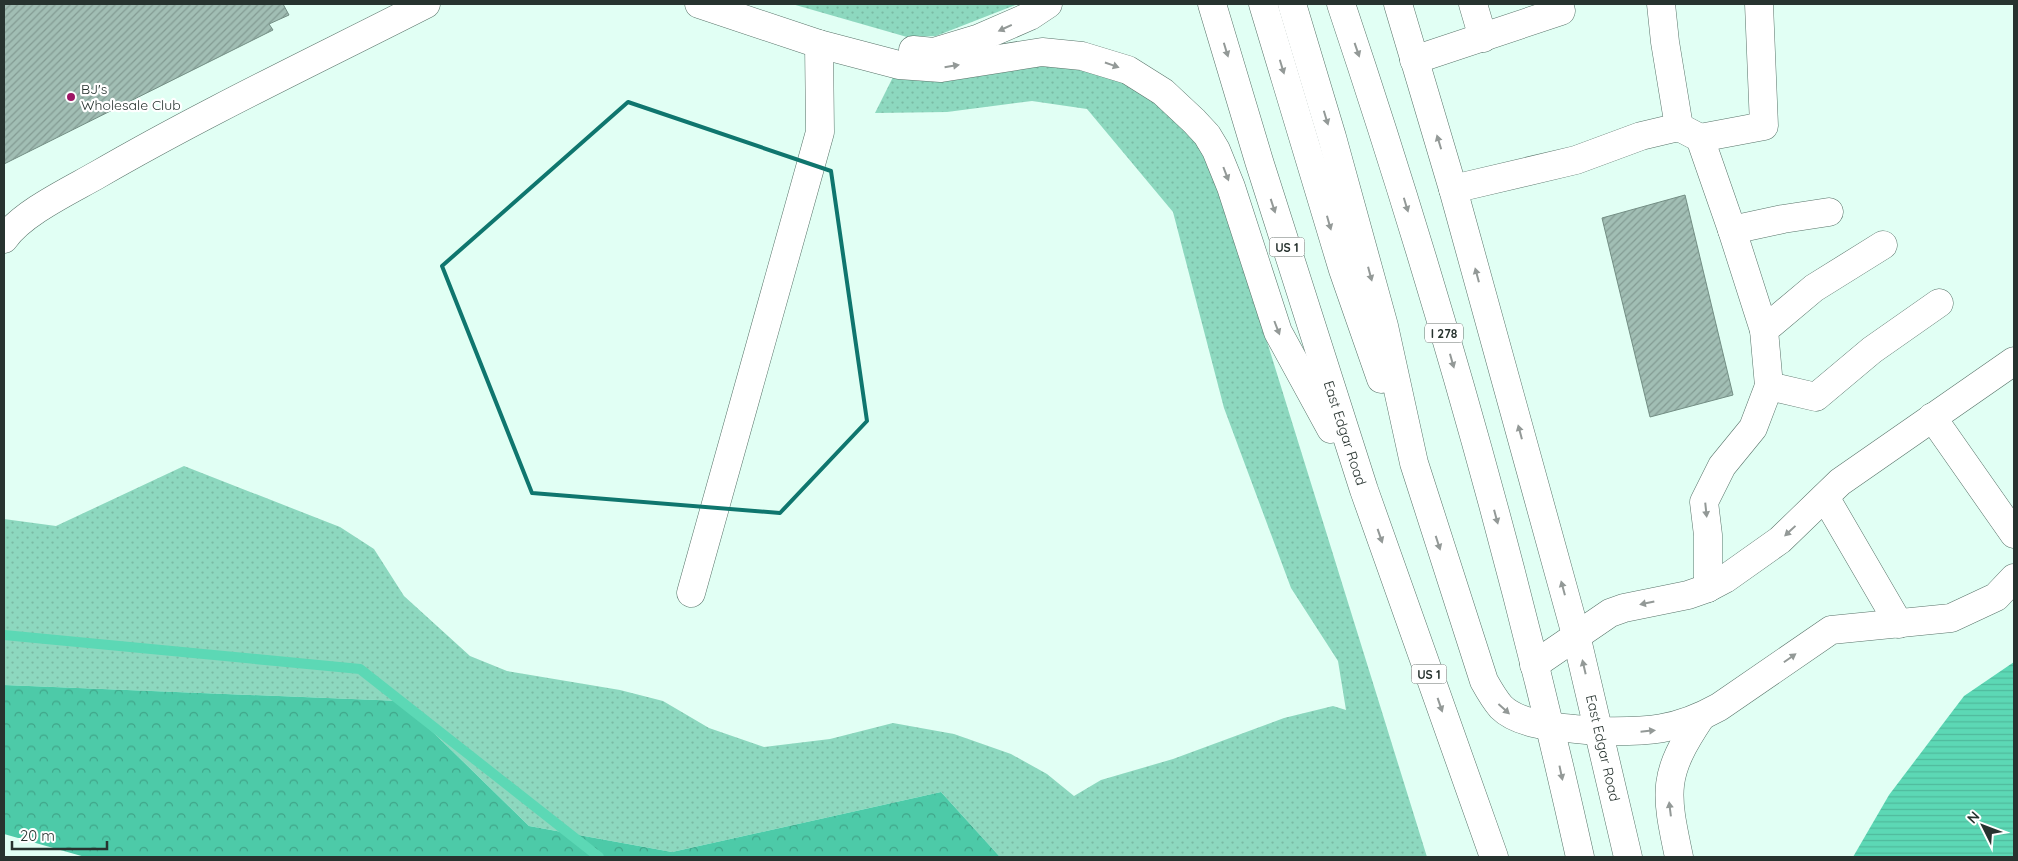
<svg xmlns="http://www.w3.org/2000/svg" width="2018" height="861" font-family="Quicksand,sans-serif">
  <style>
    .grass { fill: url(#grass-dots) }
    .forest { fill: url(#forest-crowns) }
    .water { fill: url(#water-rules) }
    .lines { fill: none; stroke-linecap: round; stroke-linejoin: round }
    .stream { stroke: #5cd8b5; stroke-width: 10 }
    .building { fill: url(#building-hatch); stroke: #738e84 }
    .minor-casing { stroke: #587369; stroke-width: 29 }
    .highway-casing { stroke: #587369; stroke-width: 29 }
    .minor { stroke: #fff; stroke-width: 28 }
    .highway { stroke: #fff; stroke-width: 28 }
    .oneway { fill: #939997 }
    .marked { fill: none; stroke: #0f766e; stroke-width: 4; stroke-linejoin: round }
    .poi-dot { fill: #9e1665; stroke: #fff; stroke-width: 2 }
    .labels { text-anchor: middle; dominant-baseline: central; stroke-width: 4.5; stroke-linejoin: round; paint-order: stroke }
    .shield { fill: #fff; stroke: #68706d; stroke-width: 1 }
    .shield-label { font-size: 12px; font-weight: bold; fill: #27332f }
    .poi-label { font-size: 14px; fill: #27332f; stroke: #fff; text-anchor: start }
    .street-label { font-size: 14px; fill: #27332f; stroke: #fff }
  </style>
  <defs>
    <pattern id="grass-dots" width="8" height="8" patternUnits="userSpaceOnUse" patternTransform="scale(1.25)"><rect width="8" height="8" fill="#8dd8bf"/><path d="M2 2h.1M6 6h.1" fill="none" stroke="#7abaa4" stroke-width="1.8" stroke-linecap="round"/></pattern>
    <pattern id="forest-crowns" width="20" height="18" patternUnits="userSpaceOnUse" patternTransform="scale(1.25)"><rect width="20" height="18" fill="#4dcaa8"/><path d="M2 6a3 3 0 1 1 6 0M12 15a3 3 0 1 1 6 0" fill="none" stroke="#40a589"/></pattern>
    <pattern id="water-rules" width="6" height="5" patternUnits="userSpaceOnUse" patternTransform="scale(1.25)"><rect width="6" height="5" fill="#5cd8b5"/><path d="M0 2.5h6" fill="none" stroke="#50ba9c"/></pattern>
    <pattern id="building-hatch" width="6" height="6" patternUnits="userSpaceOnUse" patternTransform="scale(1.25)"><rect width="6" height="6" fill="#a1beb4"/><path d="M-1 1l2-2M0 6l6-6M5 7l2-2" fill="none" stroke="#839b93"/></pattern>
  </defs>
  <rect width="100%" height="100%" fill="#e1fff4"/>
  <!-- grass -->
  <g class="grass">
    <polygon points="792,4 1018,4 936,36 907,37"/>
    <polygon points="995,59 1128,70 1203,148 1215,174 1427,857 1000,857 941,792 672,852 529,826 401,701 4,685 4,519 56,526 184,466 340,527 374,549 404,596 470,656 507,671 620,690 663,701 709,728 764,747 830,739 893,723 954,734 1011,754 1047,774 1074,796 1101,780 1173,759 1284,718 1333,706 1346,710 1338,661 1291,588 1224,408 1173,212 1087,109 1032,101 947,112 875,113 899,65"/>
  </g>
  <!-- forest -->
  <polygon class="forest" points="4,685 401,701 529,826 672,852 941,792 1000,857 85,857 4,834"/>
  <!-- water -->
  <polygon class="water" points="2014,662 2014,857 1853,857 1889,795 1964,696"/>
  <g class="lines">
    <!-- stream -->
    <polyline class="stream" points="4,635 360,669 599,857"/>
  </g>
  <!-- building -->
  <g class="building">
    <polygon points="4,4 283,4 289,15 269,24 273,30 4,164"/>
    <polygon points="1685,195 1733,395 1650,417 1602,218"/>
  </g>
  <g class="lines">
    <defs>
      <g id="minor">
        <polyline points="1473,4 1483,38"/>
        <polyline points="1661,4 1665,42 1679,127"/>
        <polyline points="1414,60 1561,11 1559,4"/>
        <polyline points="1700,138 1764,126 1759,4"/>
        <polyline points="1453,189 1576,160 1641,136 1679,127 1700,138 1732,230"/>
        <path d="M 4,239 C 22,213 69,191 97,175 C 204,113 316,60 426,4"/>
        <polyline points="1764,330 1732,230 1783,219 1829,212"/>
        <polyline points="1769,386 1764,330 1814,288 1883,245"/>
        <polyline points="1932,417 2014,534"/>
        <polyline points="1825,497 1899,624"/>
        <polyline points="1708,588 1708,535 1704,502 1722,466 1753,428 1769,386 1816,397 1872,350 1939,303"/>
        <polyline points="691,593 820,132 819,44 699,4"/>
        <polyline points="1534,665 1610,613 1624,608 1688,595 1708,588 1725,579 1780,540 1840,482 2014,361"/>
        <path d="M 1599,731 C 1647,732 1676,731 1719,707 L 1831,630 L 1951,618 L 1996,597 L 2014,578"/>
      </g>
      <g id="highway">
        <polyline points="1212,4 1259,161 1364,490 1494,857"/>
        <polyline points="1263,4 1343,270 1381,379"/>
        <path d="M 1292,4 L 1332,137 L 1384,326 L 1414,463 L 1484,681 C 1489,690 1494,699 1501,707 C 1522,728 1570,728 1599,731"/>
        <path d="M 1341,4 C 1435,284 1516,569 1580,857"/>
        <polyline points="1398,4 1453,189 1576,635 1628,857"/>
        <polyline points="819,44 899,65 941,68 1042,52 1082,56 1128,70 1163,92 1194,121 1207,135 1216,150 1231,187 1278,332 1331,429"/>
        <polyline points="913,50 934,52 977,39 1030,16 1048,4"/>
        <path d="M 1679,857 C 1665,791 1662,775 1701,717"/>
      </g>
    </defs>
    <!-- minor casing -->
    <use href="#minor" class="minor-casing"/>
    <!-- highway casing -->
    <use href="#highway" class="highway-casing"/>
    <!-- minor -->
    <use href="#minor" class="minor"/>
    <!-- highway -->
    <use href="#highway" class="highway"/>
  </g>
  <!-- one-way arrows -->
  <defs><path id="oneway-solid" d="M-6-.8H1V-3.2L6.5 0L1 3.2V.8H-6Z" transform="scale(1.25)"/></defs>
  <g class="oneway">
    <use href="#oneway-solid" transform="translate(1005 28) rotate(155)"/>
    <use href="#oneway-solid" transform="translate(1226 50) rotate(73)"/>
    <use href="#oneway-solid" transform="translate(1357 50) rotate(71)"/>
    <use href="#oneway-solid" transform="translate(1112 65) rotate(19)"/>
    <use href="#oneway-solid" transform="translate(952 66) rotate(-9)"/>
    <use href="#oneway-solid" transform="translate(1282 67) rotate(73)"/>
    <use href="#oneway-solid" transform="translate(1326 118) rotate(73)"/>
    <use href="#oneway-solid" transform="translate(1439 142) rotate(-107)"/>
    <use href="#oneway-solid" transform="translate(1226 174) rotate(69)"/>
    <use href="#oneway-solid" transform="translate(1406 205) rotate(73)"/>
    <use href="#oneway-solid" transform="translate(1273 206) rotate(72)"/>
    <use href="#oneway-solid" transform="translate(1329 223) rotate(74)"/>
    <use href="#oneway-solid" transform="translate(1370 274) rotate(75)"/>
    <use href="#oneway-solid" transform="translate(1477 275) rotate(-105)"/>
    <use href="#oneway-solid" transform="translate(1277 328) rotate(69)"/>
    <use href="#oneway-solid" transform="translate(1452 361) rotate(74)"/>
    <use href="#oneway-solid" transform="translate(1520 432) rotate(-105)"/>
    <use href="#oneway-solid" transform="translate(1706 510) rotate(84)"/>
    <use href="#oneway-solid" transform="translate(1496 517) rotate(75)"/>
    <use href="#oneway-solid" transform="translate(1790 531) rotate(137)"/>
    <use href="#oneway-solid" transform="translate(1380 536) rotate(71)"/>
    <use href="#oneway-solid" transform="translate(1438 543) rotate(72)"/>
    <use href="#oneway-solid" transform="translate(1563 588) rotate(-105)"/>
    <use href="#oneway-solid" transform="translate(1647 603) rotate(168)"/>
    <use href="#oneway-solid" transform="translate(1790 658) rotate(-35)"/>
    <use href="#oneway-solid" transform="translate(1584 667) rotate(-103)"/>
    <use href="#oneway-solid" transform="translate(1440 705) rotate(71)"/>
    <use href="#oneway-solid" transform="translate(1504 709) rotate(42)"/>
    <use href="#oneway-solid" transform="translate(1648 731) rotate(-6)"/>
    <use href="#oneway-solid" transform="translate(1561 773) rotate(78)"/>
    <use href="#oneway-solid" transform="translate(1670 809) rotate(-97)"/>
  </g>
  <!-- marked area -->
  <path class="marked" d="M 628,102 L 831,171 L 867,421 L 780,513 L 532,493 L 442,266 Z"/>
  <!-- markers -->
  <circle class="poi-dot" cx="71" cy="97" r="5"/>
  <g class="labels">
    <!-- shield labels -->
    <g class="shield">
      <rect x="1269.5" y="237.5" width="35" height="19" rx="4"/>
      <rect x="1425" y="323.5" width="38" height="19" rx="4"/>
      <rect x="1411.5" y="664.5" width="35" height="19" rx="4"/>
    </g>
    <g class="shield-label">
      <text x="1287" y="247">US 1</text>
      <text x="1444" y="333">I 278</text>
      <text x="1429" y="674">US 1</text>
    </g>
    <!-- poi labels -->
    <g class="poi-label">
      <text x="81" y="89">BJ's<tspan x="81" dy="16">Wholesale Club</tspan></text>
    </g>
    <!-- street labels -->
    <g class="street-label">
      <text transform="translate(1345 433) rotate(72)">East Edgar Road</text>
      <text transform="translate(1603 748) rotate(77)">East Edgar Road</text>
    </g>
  </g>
  <!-- border -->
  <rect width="2018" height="861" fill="none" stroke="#27332f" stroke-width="10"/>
  <!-- north arrow -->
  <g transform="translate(1983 826) rotate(312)" stroke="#ffffff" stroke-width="4" paint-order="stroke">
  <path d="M0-4L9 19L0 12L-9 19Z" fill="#27332f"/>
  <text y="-8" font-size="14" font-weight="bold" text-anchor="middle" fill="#27332f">N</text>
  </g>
  <!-- scale -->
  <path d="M12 841v8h95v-8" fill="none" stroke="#27332f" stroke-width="2.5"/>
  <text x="20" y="841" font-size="15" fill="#27332f" stroke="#ffffff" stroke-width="4" paint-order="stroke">20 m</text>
</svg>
